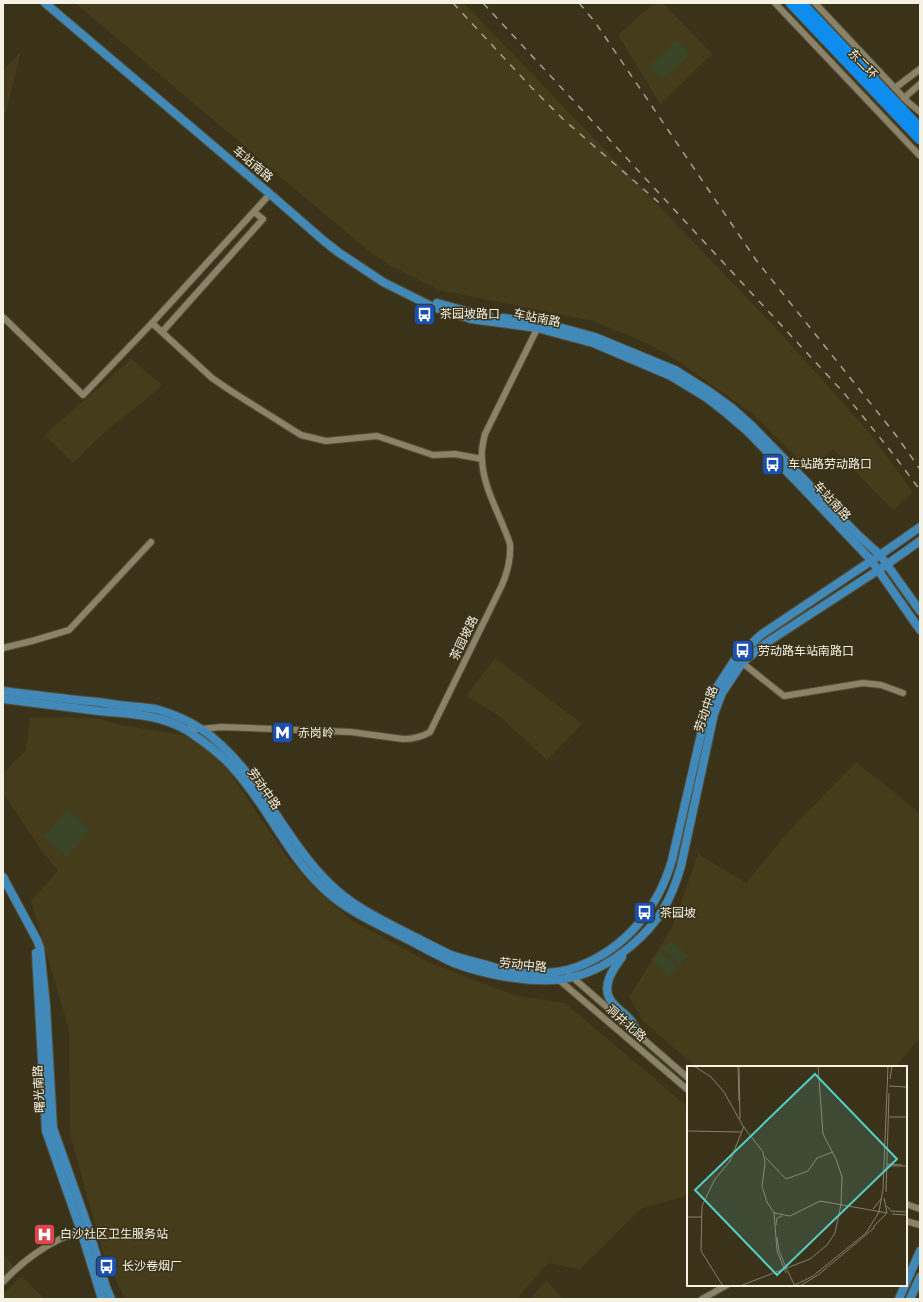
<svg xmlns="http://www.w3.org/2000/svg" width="923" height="1302" font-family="'Fira Sans Condensed','Noto Sans SC',sans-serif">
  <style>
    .built { fill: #453c1b }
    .green { fill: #394526 }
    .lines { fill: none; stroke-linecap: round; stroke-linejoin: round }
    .minor-casing { stroke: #544f39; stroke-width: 8 }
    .major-casing { stroke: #544f39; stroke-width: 10 }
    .minor { stroke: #8b8367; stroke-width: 6 }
    .major { stroke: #4189b9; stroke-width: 8 }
    .rail { stroke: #a6a18e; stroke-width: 1.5; stroke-dasharray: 7 7; stroke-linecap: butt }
    .minor-bridge-casing { stroke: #544f39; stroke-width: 8; stroke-linecap: butt }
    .highway-bridge-casing { stroke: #544f39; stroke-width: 11; stroke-linecap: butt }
    .minor-bridge { stroke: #8b8367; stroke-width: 6 }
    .highway-bridge { stroke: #0f8def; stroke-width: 9 }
    .labels { text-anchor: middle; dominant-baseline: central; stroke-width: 3; stroke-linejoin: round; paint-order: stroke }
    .street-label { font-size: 12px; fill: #f6f2e3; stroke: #3a331a }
    .poi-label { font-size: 12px; fill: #f6f2e3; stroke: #3a331a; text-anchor: start }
    .inset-road { fill: none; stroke: #857f6a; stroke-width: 1 }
    .view { fill: #55cec6; fill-opacity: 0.15; stroke: #55cec6; stroke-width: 2 }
    .inset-edge { fill: none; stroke: #f6f2e3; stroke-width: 2 }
  </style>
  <rect width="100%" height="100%" fill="#3a331a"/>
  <!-- built -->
  <g class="built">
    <polygon points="75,3 464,3 773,325 868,431 913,492 893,510 833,449 810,471 753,414 675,359 648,344 633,337 593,321 439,290 391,266 371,253"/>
    <polygon points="654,3 663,3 712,54 660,104 618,35"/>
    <polygon points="21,52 3,122 3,70"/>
    <polygon points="131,359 162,385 138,406 108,429 73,463 45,435"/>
    <polygon points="495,658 582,724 547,760 498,715 466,696"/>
    <polygon points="30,717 96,718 121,725 184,735 206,748 228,770 287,857 314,888 353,921 430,963 517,996 565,1003 688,1107 688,1194 686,1196 642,1208 580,1269 548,1263 517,1299 125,1299 104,1256 70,1134 69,1030 31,901 58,871 41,850 3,793 3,774 26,750"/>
    <polygon points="856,762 920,813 920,1038 902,1058 896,1067 696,1067 642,1020 629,997 672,928 698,854 746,883 786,834"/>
    <polygon points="3,1255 14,1266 3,1278"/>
    <polygon points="21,1276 44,1298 43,1299 3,1299 3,1295"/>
    <polygon points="546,1281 564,1299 530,1299"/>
  </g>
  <!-- green -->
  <g class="green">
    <polygon points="677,40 690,54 662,80 649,66"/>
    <polygon points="67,809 90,829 67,857 43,837"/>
    <polygon points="671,940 688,956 680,965 663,949"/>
    <polygon points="661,951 678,967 669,976 652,960"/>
  </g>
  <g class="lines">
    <defs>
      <g id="minor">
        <polyline points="775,3 866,99"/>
        <polyline points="815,3 908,102 920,112"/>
        <polyline points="895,88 920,69"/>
        <polyline points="904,98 920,84"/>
        <polyline points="3,317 83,395 152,323 270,194"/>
        <polyline points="152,323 212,378 231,391 301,435 326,441 377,436 433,455 455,454 482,459"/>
        <polyline points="162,332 263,219 254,212"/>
        <polyline points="3,648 32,641 69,630 151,542"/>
        <polyline points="740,661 784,696 863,683 881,685 903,693"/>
        <path d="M 185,729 L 201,729 L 221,727 L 351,732 L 403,739 C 413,739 422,737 430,732 L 502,585 C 508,571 511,559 510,544 C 501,516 483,489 482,459 C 481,451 483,442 485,434 L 539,325"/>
        <polyline points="570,975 688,1078"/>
        <polyline points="558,979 688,1090"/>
        <polyline points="906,1204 920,1209"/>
        <polyline points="906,1221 920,1225"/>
        <path d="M 3,1282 C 19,1265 38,1250 58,1240 C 67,1236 76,1233 85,1229"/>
        <polyline points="702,1299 727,1285"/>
      </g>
      <g id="major">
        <polyline points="45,3 270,194 324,241 338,252 383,282 433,307 445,311 471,319 537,328 593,343 671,376 707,398 725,412 747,431 798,483 871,560 920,630"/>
        <polyline points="437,303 473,313 489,316"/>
        <polyline points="503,318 544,323 595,337 675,370 710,392 732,408 752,426 859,536 880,555 920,611"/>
        <path d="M 3,691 C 35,695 66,699 98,702 C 111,704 125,706 139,707 C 146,708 153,708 159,710 C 173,714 189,721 201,729 C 257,766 282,838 330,884 C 352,906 380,919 407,933 C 421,940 436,948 451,955 C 463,959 475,962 487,965 C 496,968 506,971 515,972 C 534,974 558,974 577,967 C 625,949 658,909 672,860 L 706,713 L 717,687 L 736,658 L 762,634 L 880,555 L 920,527"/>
        <path d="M 3,699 C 35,703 67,707 99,711 C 129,714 161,714 188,731 C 204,742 220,753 233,768 C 268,806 287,856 326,891 C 348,911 375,923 401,936 C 419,945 436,955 454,963 C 485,975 541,986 573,977 C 595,972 614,960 631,946 C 659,922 671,901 681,866 L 714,714 L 722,693 L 742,663 L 766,643 L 886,565 L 920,541"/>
        <polyline points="3,877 37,940 40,948 46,1006 53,1128 88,1227 106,1287 111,1299"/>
        <polyline points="36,953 46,1131 81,1231 102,1299"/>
        <path d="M 622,957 C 613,969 600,987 612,1002 C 617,1009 626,1014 632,1022 C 634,1025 636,1029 637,1033"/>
        <polyline points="906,1283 920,1251"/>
        <polyline points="899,1299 905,1285"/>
        <polyline points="910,1299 920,1277"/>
      </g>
    </defs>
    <!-- minor casing -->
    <use href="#minor" class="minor-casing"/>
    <!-- major casing -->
    <use href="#major" class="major-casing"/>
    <!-- minor -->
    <use href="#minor" class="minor"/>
    <!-- major -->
    <use href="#major" class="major"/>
    <!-- rail -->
    <g class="rail">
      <polyline points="453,3 531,87 563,119 664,207"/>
      <polyline points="483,3 844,393 893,454 920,490"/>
      <polyline points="579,3 595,22 756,260 895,434 920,469"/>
    </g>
    <defs>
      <polyline id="minor-bridge" points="866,99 920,156"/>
      <g id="highway-bridge">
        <polyline points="790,3 920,140"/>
        <polyline points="802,3 920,128"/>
      </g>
    </defs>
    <!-- minor-bridge casing -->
    <use href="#minor-bridge" class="minor-bridge-casing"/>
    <!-- highway-bridge casing -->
    <use href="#highway-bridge" class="highway-bridge-casing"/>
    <!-- minor-bridge -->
    <use href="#minor-bridge" class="minor-bridge"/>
    <!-- highway-bridge -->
    <use href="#highway-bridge" class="highway-bridge"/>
  </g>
  <!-- icons -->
  <defs>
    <symbol id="bus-square" viewBox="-11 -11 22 22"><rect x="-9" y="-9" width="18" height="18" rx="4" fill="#1a4fb4" stroke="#3a331a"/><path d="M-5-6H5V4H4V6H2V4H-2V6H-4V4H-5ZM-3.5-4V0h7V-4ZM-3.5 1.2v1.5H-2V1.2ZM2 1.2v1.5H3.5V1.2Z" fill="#fff"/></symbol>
    <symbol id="metro-square" viewBox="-11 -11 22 22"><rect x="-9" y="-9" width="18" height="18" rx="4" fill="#1a4fb4" stroke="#3a331a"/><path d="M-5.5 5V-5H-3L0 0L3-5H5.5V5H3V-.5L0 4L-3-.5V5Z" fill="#fff"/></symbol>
    <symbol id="hospital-square" viewBox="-11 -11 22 22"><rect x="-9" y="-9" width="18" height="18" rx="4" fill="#e0444e" stroke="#3a331a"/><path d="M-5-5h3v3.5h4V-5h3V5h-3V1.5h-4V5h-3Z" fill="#fff"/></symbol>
  </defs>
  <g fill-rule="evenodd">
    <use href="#bus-square" x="412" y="302" width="25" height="25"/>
    <use href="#bus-square" x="760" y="452" width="25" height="25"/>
    <use href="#bus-square" x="730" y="638" width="25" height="25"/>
    <use href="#metro-square" x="270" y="720" width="25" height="25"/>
    <use href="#bus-square" x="632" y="900" width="25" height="25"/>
    <use href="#hospital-square" x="32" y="1222" width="25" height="25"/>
    <use href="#bus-square" x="94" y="1254" width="25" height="25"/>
  </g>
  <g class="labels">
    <!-- street labels -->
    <g class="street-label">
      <text transform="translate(863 64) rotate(46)">东二环</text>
      <text transform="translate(253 164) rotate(40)">车站南路</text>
      <text transform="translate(537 318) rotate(11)">车站南路</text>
      <text transform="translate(832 501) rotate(47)">车站南路</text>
      <text transform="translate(464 638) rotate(-64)">茶园坡路</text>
      <text transform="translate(706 709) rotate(-71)">劳动中路</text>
      <text transform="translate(264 789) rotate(55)">劳动中路</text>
      <text transform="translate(523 965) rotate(6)">劳动中路</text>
      <text transform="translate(626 1023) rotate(41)">洞井北路</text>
      <text transform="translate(39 1089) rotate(-93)">曙光南路</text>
    </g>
    <!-- poi labels -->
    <g class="poi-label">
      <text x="440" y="314">茶园坡路口</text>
      <text x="788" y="464">车站路劳动路口</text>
      <text x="758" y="651">劳动路车站南路口</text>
      <text x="298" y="733">赤岗岭</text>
      <text x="660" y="913">茶园坡</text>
      <text x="60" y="1234">白沙社区卫生服务站</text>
      <text x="122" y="1266">长沙卷烟厂</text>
    </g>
  </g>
  <!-- overview -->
  <g transform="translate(687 1066)">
    <rect width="220" height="220" fill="#3a331a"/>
    <path class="inset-road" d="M 7,0 L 24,11 L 37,26 L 56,60 L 76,86 L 78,97 L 75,120 L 80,136 L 87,147 L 103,150 L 133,135 L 200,147M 51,0 L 52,35M 52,0 L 53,53M 203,13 L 205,0M 202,20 L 220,21M 202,51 L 220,51M 0,65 L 54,66M 78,91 L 99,113 L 121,105 L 130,92 L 146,86M 200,98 L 215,99M 200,100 L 220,100M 199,126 L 202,27M 200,140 L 204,145 L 220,146M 186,143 L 194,133M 87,146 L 90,185 L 99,207M 205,148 L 220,149M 0,151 L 15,151M 89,159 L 90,152 L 95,150M 186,161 L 200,147 L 197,132M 90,171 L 92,185 L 101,206M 173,174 L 188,161M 101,206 L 108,220M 36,220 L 14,185 L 15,140 L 28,113 L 43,95 L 57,60M 53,220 L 123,193 L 140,179 L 148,167 L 154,138 L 155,111 L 149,93 L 136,68 L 131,0M 106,220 L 126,210 L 179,167 L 192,146 L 196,123 L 201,0M 113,220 L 131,209 L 173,174"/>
    <path class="view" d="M 128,8 L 210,93 L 90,209 L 8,124 Z"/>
    <rect width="220" height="220" class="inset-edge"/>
  </g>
  <!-- border -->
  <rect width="923" height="1302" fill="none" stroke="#f6f2e3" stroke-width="8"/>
</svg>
